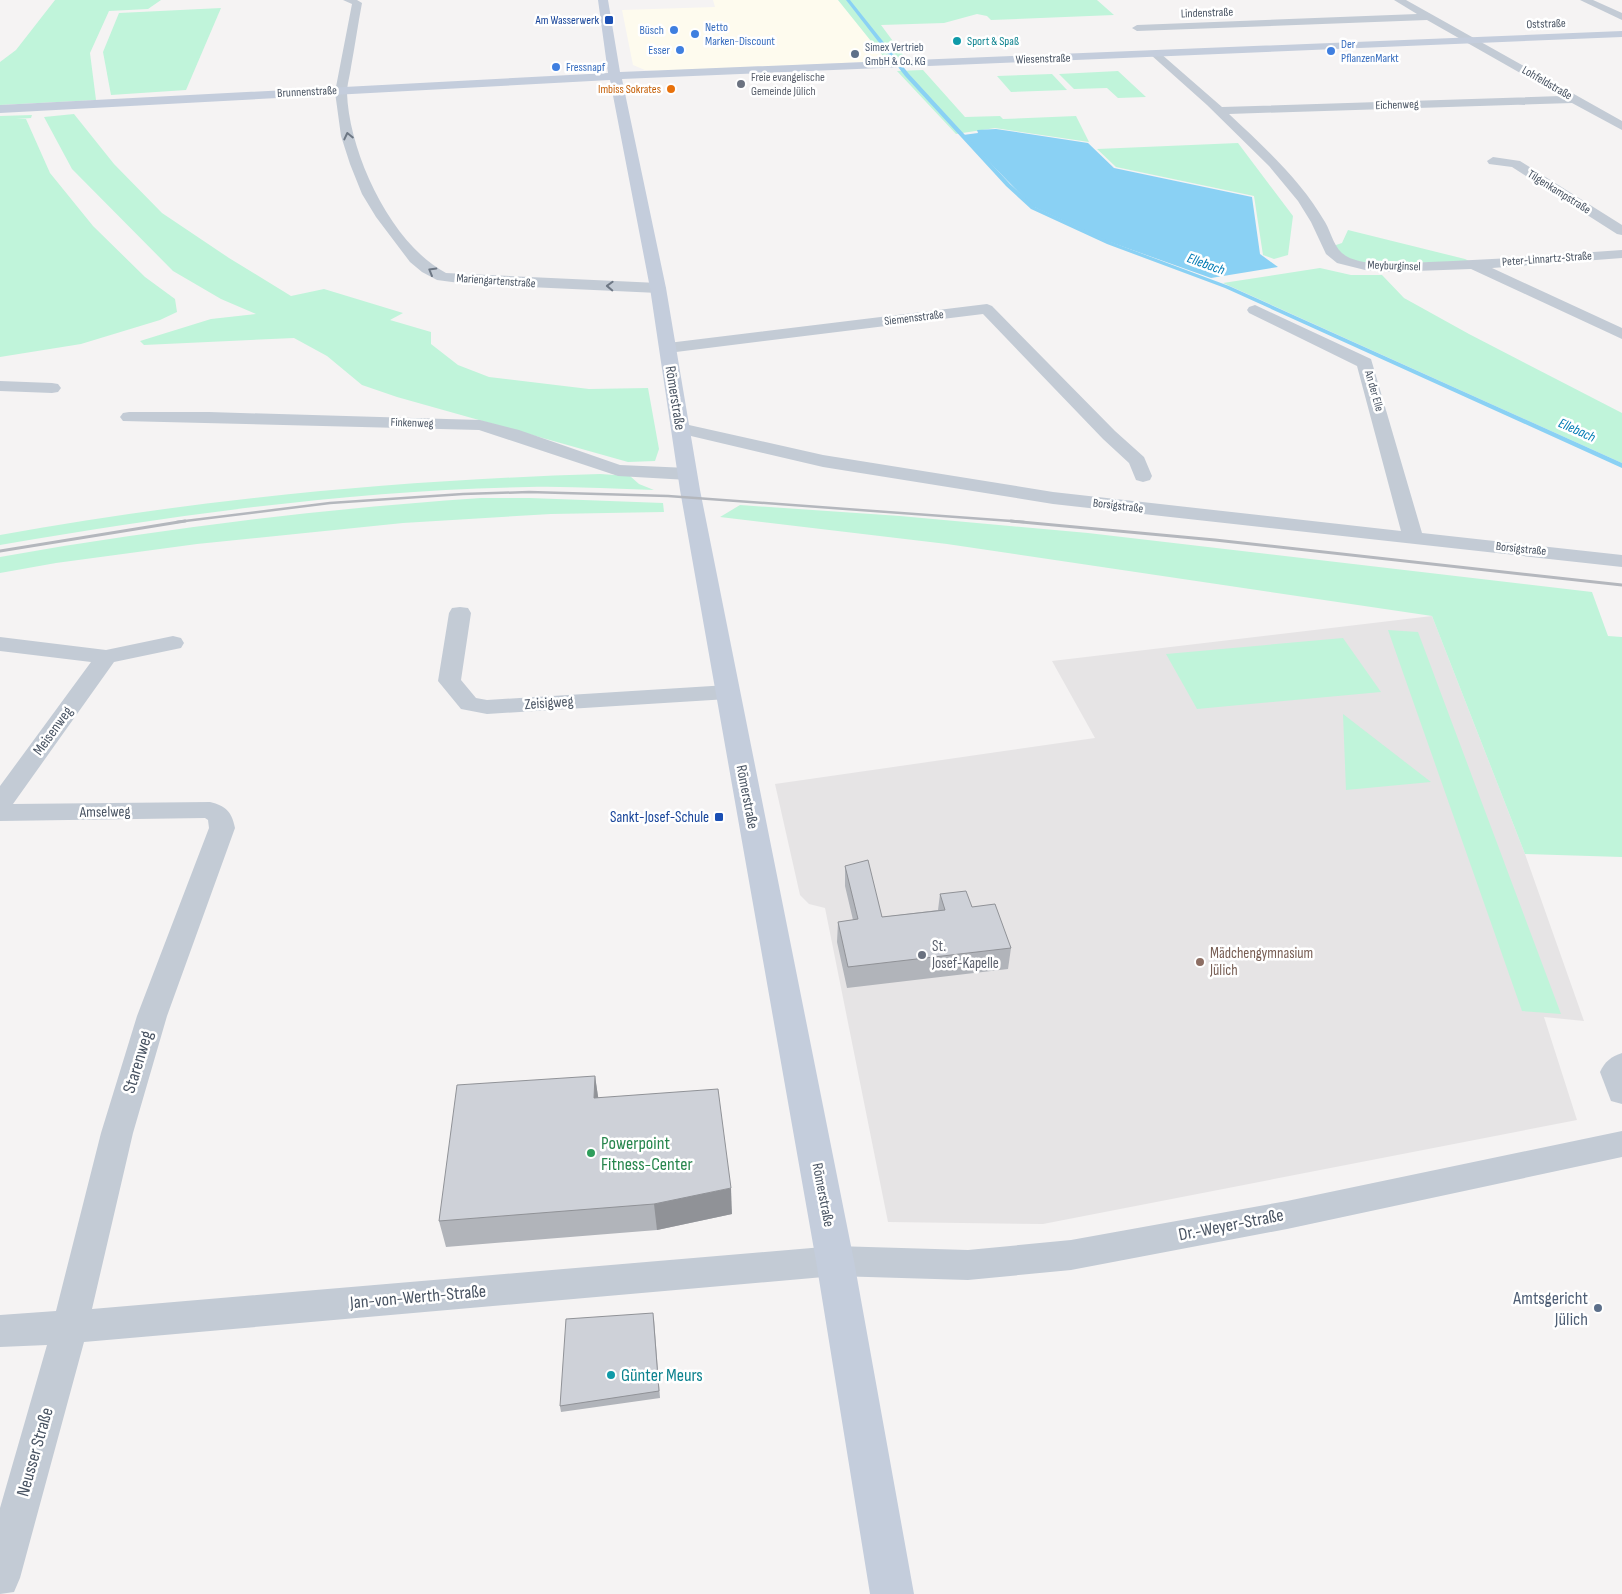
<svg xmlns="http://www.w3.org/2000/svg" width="1622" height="1594" font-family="'Sofia Sans Condensed',sans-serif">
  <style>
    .commercial { fill: #fefbee }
    .education { fill: #e6e4e5 }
    .green { fill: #c0f4da }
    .water { fill: #8ad1f4 }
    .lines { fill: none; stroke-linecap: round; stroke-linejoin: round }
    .stream { fill: #8ad1f4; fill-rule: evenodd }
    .street { fill: #c3cbd5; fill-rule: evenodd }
    .secondary { fill: #c4cddc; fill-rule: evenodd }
    .rail-far1 { stroke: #b4b7bd; stroke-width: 2.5 }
    .rail { stroke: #b4b7bd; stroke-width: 3 }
    .wall { fill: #b1b4ba }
    .shaded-wall { fill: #909297 }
    .building { fill: #ced1d8; stroke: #909297 }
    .oneway { stroke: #6d7784 }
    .transit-dot { fill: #1a4fb4; stroke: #fff; stroke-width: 2 }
    .shop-dot { fill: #3f7fe0; stroke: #fff; stroke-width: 2 }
    .culture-dot { fill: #0f9aa8; stroke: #fff; stroke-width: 2 }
    .service-dot { fill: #5c6f8a; stroke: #fff; stroke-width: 2 }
    .worship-dot { fill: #6b7280; stroke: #fff; stroke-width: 2 }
    .food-dot { fill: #e8710a; stroke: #fff; stroke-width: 2 }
    .education-dot { fill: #8d6e63; stroke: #fff; stroke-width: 2 }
    .leisure-dot { fill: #2e9e5b; stroke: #fff; stroke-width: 2 }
    .labels { text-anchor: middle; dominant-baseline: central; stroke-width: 5; stroke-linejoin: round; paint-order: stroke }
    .far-street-label { font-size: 12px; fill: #485362; stroke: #fff }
    .far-transit-label { font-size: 12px; fill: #164399; stroke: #fff; text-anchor: end }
    .far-shop-label { font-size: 12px; fill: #366cbe; stroke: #fff; text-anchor: start }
    .far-culture-label { font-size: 12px; fill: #0d838f; stroke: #fff; text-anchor: start }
    .far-service-label { font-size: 12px; fill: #4e5e75; stroke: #fff; text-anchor: start }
    .far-worship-label { font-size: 12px; fill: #5b616d; stroke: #fff; text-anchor: start }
    .far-food-label { font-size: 12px; fill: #c56008; stroke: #fff; text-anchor: end }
    .far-water-label { font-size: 14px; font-style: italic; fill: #017ab4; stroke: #fff }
    .street-label { font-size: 15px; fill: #485362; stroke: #fff }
    .transit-label { font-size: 15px; fill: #164399; stroke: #fff; text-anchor: end }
    .worship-label { font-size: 15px; fill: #5b616d; stroke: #fff; text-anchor: start }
    .education-label { font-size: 15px; fill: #785e54; stroke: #fff; text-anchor: start }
    .near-street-label { font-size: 18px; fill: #485362; stroke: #fff }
    .near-leisure-label { font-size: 18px; fill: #27864d; stroke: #fff; text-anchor: start }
    .near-service-label { font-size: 18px; fill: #4e5e75; stroke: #fff; text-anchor: end }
    .near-culture-label { font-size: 18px; fill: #0d838f; stroke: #fff; text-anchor: start }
  </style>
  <rect width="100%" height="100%" fill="#f5f3f3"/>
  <!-- commercial -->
  <polygon class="commercial" points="713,0 838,0 887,61 658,71 645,70 633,65 622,10 715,7"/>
  <!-- education -->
  <polygon class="education" points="1432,616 1525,854 1584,1021 1544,1017 1577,1120 1043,1224 888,1222 825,908 809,904 800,895 775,784 1095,738 1052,661"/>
  <!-- green -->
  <g class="green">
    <polygon points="55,0 161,0 148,9 109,11 90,53 96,100 0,105 0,62 16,50"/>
    <polygon points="838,0 1097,0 1114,15 991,20 987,16 977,14 944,23 881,25 907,60 887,61"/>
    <polygon points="221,8 186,90 111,95 103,52 119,13"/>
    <polygon points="923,70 965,117 1000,116 1003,119 1076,116 1089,142 995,128 956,134 897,71"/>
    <polygon points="1118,71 1146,97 1118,98 1107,88 1074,89 1059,74"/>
    <polygon points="1052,74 1067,90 1011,92 997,76"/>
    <polygon points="74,114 114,164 162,213 229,258 291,296 324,289 403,313 390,320 431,332 431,344 458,365 489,377 589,389 648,388 659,449 655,461 628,462 397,397 362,385 327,356 294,338 144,345 140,341 211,319 256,314 221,299 173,271 72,169 44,117"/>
    <polygon points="32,115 31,118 16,119 26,119 50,173 93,226 145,277 175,299 177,312 160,320 81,344 0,357 0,116"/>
    <polygon points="1238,143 1293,216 1288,255 1274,259 1263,255 1254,196 1116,167 1097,149"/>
    <polygon points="1348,230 1465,259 1469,261 1374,265 1346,259 1333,246 1342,243"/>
    <polygon points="1320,268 1351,275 1382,275 1404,298 1469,334 1622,413 1622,463 1223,283"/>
    <path d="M 600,474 L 630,476 L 639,484 L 654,490 C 612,489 570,486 529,487 C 352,490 175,515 0,545 L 0,535 C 198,499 399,480 600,474 Z"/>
    <path d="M 481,498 L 530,498 L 663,503 L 664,512 L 551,514 L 403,523 L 197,544 L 56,563 L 0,573 L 0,557 C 159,529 319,509 481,498 Z"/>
    <polygon points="740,505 900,516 1088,533 1592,592 1608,636 1622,637 1622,857 1525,854 1432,616 947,544 720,517"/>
    <polygon points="1388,630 1418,632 1561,1014 1522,1011"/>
    <polygon points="1343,638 1381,692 1197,709 1166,654"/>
    <polygon points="1343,714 1431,782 1346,790"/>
  </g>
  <!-- water -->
  <polygon class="water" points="996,129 1088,143 1114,168 1252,197 1260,254 1278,267 1211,278 1107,241 1032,206 963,135 978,133 977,130"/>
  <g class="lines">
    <!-- stream -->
    <polygon class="stream" points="846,0 850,0 909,74 1010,184 1035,207 1111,242 1229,286 1622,463 1622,468 1225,288 1107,244 1031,209 1006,186 905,76"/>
    <!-- street -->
    <g class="street">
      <path d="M 343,0 L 357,0 L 362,3 C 358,24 355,45 351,67 C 350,75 347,85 347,93 C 349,153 391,244 446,273 L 658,283 L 663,285 L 666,288 L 663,291 L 658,293 L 467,284 L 437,280 L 422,272 L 410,262 L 376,217 L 362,194 L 350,164 L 341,136 L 335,92 L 352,4 Z"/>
      <path d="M 1394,0 L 1406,0 L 1622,121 L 1622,130 L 1572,103 L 1229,114 C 1264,147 1301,180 1325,222 C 1332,234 1334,249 1346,256 C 1367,268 1406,263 1429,262 C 1493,260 1558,254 1622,250 L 1622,258 L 1492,268 L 1622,328 L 1622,339 L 1471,269 L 1388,272 L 1365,270 L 1337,263 L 1326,254 L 1311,222 L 1298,201 L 1269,166 L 1207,105 L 1151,55 L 1152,53 L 1160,53 L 1222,107 L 1561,96 L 1427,20 L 1137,31 L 1132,28 L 1137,25 L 1417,14 Z"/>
      <polygon points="1580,0 1593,0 1622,13 1622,20"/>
      <polygon points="1493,157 1520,161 1622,225 1622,235 1617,234 1512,167 1489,164 1487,161"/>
      <polygon points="987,304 992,306 1115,431 1144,457 1152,476 1150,480 1143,482 1136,480 1129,463 1103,439 983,314 668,353 662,351 660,348 662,345 668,343"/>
      <polygon points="1255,305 1371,359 1422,533 1622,555 1622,567 1053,504 823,467 674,432 671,428 674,424 680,423 823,455 1053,492 1401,531 1357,366 1249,313 1247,310 1249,307"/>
      <polygon points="0,381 52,383 58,384 61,388 58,392 52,393 0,391"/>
      <polygon points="129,412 209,412 480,420 519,430 620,465 688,468 695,470 697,474 695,478 688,480 618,476 479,430 123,421 120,417 123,413"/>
      <polygon points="460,607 468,608 471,613 461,680 476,698 487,700 728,685 736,687 739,692 736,697 728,699 487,714 461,709 438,681 449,613 452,608"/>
      <path d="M 173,636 L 181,638 L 184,643 L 181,648 L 114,662 L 13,804 L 210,802 C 226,806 232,812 235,828 L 167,1016 L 133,1133 L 92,1309 L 835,1246 L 968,1250 L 1071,1240 L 1287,1201 L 1622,1131 L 1622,1157 L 1287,1229 L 1071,1270 L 968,1280 L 835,1276 L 84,1342 L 20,1578 L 14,1592 L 0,1594 L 0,1508 L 47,1345 L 0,1347 L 0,1315 L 56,1311 L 101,1133 L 137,1016 L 209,828 L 208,820 L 205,818 L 0,821 L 0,786 L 91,662 L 0,651 L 0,637 L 106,650 Z"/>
      <path d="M 1622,1053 L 1622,1104 L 1611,1101 L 1600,1072 C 1605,1061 1611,1057 1622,1053 Z"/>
    </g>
    <!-- secondary -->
    <polygon class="secondary" points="598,0 608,0 620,72 1622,31 1622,37 622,79 666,288 700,490 854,1261 914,1594 870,1594 816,1261 680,490 650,288 610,80 0,113 0,105 608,73"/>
    <!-- rail-far1 -->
    <polyline class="rail-far1" points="177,522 330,503 463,494 529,492 668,496 1024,522"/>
    <!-- rail -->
    <g class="rail">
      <polyline points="1011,521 1215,540 1622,585"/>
      <polyline points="0,551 185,521"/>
    </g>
  </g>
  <!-- wall -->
  <g class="wall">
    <polygon points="845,866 882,917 938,910 940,894 972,907 1011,948 1008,969 847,988 837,942 838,922 853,920 845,886"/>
    <polygon points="595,1076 598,1097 732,1214 657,1230 446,1247 439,1221"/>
    <polygon points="654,1319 660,1398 561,1412 560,1406"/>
  </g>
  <!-- shaded-wall -->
  <g class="shaded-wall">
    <polygon points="595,1076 599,1103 594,1098"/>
    <polygon points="731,1188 732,1214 657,1230 654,1204"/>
  </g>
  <!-- building -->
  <g class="building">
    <polygon points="868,860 882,917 945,910 940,894 966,891 972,907 995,904 1011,948 848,967 838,922 858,919 845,866"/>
    <polygon points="595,1076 594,1098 718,1089 731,1188 654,1204 439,1221 457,1085"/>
    <polygon points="653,1313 659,1391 560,1406 566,1319"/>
  </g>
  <!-- one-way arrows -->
  <defs><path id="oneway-chevron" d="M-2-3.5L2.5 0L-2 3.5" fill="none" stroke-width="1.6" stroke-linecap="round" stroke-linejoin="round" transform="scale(1.25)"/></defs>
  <g class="oneway">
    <use href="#oneway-chevron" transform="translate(348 136) rotate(-103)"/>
    <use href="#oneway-chevron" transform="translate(432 271) rotate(-150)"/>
    <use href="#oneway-chevron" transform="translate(610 286) rotate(-178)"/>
  </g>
  <!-- markers -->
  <g class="transit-dot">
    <rect x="604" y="15" width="10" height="10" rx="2.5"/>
    <rect x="714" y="812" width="10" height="10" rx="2.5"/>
  </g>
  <g class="shop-dot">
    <circle cx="674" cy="30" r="5"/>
    <circle cx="695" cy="34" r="5"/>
    <circle cx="680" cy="50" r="5"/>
    <circle cx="1331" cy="51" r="5"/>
    <circle cx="556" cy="67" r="5"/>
  </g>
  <g class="culture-dot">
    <circle cx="957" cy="41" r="5"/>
    <circle cx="611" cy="1375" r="5"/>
  </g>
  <g class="service-dot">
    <circle cx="855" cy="54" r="5"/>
    <circle cx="1598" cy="1308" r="5"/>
  </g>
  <g class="worship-dot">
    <circle cx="741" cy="84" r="5"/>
    <circle cx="922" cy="955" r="5"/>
  </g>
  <circle class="food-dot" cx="671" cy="89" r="5"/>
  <circle class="education-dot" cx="1200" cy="962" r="5"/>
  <circle class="leisure-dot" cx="591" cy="1153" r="5"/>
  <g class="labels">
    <!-- far-street labels -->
    <g class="far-street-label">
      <text transform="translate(1207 13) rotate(-2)">Lindenstraße</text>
      <text transform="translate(1546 24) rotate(-2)">Oststraße</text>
      <text transform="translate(1043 59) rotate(-2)">Wiesenstraße</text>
      <text transform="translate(1547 83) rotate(30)">Lohfeldstraße</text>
      <text transform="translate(307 92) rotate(-3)">Brunnenstraße</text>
      <text transform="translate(1397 105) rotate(-2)">Eichenweg</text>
      <text transform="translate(1559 192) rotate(32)">Tilgenkampstraße</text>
      <text transform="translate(1547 259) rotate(-4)">Peter-Linnartz-Straße</text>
      <text transform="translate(1394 266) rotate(2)">Meyburginsel</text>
      <text transform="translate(496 281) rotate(4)">Mariengartenstraße</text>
      <text transform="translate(914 318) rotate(-7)">Siemensstraße</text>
      <text transform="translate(1374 391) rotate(74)">An der Elle</text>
      <text transform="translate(412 423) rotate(2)">Finkenweg</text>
      <text transform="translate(1118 506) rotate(7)">Borsigstraße</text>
      <text transform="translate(1521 549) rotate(6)">Borsigstraße</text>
    </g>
    <!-- far-transit labels -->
    <g class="far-transit-label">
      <text x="599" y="20">Am Wasserwerk</text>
    </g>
    <!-- far-shop labels -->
    <g class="far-shop-label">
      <text x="705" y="27">Netto<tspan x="705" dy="14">Marken-Discount</tspan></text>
      <text x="664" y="30" text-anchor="end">Büsch</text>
      <text x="1341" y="44">Der<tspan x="1341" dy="14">PflanzenMarkt</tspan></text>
      <text x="670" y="50" text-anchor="end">Esser</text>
      <text x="566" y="67">Fressnapf</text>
    </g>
    <!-- far-culture labels -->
    <g class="far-culture-label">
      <text x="967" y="41">Sport &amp; Spaß</text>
    </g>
    <!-- far-service labels -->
    <g class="far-service-label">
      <text x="865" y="47">Simex Vertrieb<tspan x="865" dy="14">GmbH &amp; Co. KG</tspan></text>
    </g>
    <!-- far-worship labels -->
    <g class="far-worship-label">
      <text x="751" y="77">Freie evangelische<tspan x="751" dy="14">Gemeinde Jülich</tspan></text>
    </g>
    <!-- far-food labels -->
    <g class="far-food-label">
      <text x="661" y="89">Imbiss Sokrates</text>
    </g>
    <!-- far-water labels -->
    <g class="far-water-label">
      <text transform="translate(1206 264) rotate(20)">Ellebach</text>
      <text transform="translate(1577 430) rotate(24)">Ellebach</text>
    </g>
    <!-- street labels -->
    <g class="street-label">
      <text transform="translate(675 398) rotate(81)">Römerstraße</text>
      <text transform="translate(549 703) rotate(-4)">Zeisigweg</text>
      <text transform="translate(53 731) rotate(-54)">Meisenweg</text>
      <text transform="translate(747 797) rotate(79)">Römerstraße</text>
      <text transform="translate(105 812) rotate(-1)">Amselweg</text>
      <text transform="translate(823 1195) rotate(79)">Römerstraße</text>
    </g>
    <!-- transit labels -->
    <g class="transit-label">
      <text x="709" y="817">Sankt-Josef-Schule</text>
    </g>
    <!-- worship labels -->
    <g class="worship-label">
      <text x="932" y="946">St.<tspan x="932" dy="17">Josef-Kapelle</tspan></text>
    </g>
    <!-- education labels -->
    <g class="education-label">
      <text x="1210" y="953">Mädchengymnasium<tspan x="1210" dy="17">Jülich</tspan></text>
    </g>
    <!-- near-street labels -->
    <g class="near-street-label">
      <text transform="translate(138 1062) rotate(-73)">Starenweg</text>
      <text transform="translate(1231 1225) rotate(-11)">Dr.-Weyer-Straße</text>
      <text transform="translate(418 1297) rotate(-5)">Jan-von-Werth-Straße</text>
      <text transform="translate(35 1452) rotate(-74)">Neusser Straße</text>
    </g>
    <!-- near-leisure labels -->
    <g class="near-leisure-label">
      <text x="601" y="1143">Powerpoint<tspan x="601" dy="21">Fitness-Center</tspan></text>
    </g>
    <!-- near-service labels -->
    <g class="near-service-label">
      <text x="1588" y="1298">Amtsgericht<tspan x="1588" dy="21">Jülich</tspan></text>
    </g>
    <!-- near-culture labels -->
    <g class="near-culture-label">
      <text x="621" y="1375">Günter Meurs</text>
    </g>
  </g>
</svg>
